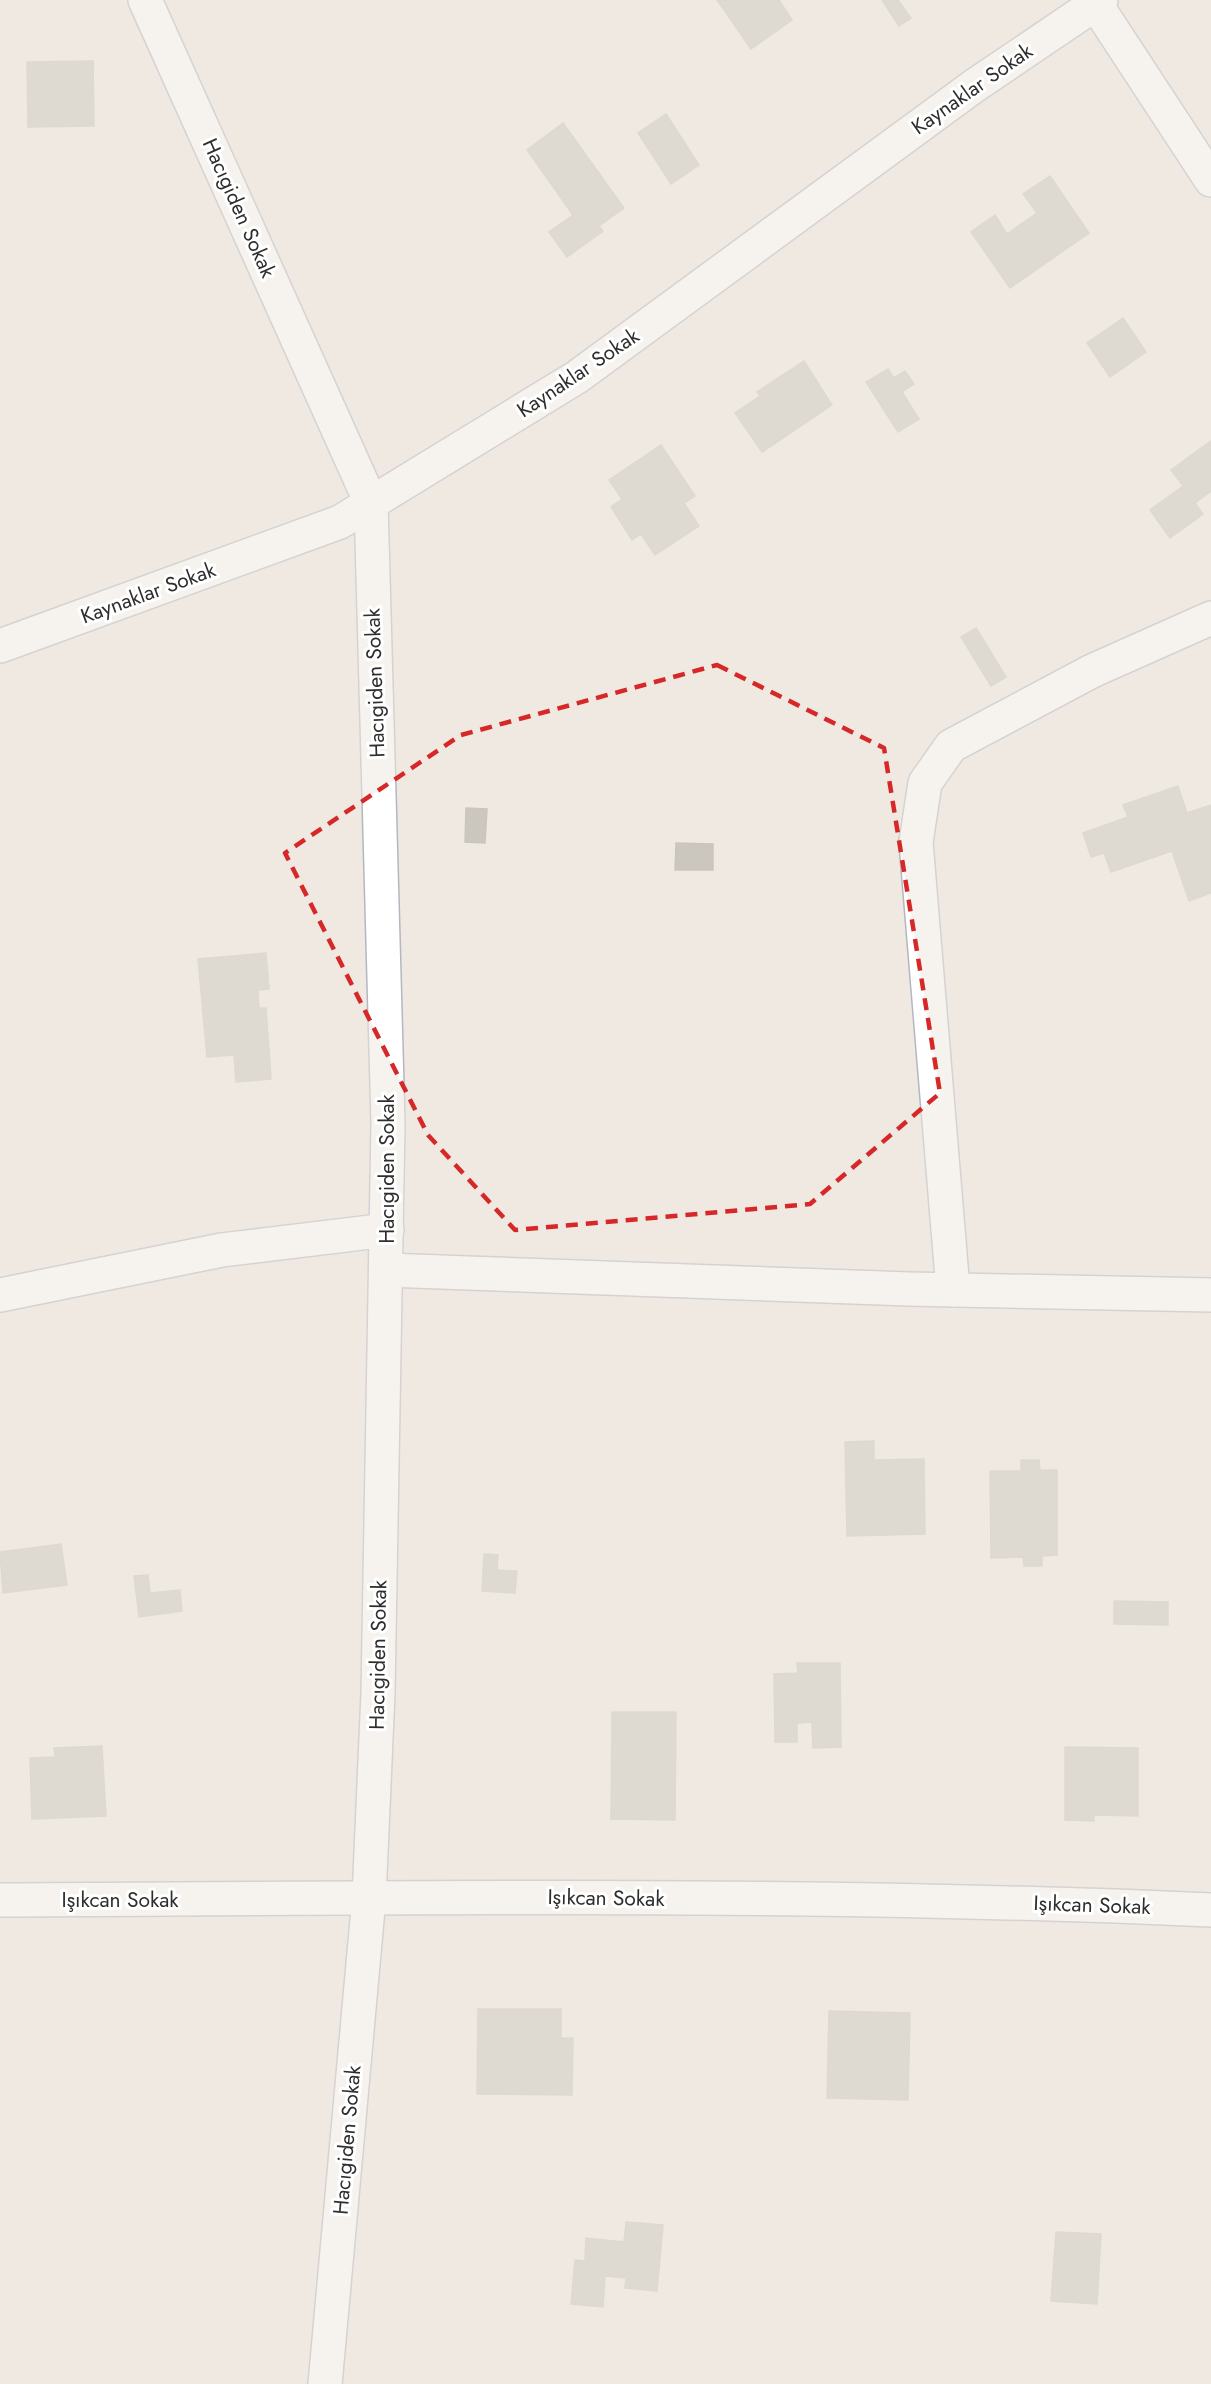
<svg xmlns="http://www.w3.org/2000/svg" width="1211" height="2384" font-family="Jost,sans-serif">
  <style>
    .building { fill: #cbc7bf; stroke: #cbc5ba; stroke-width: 1.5 }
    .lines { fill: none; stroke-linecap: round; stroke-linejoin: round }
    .street-casing { stroke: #b4b7c1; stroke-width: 36 }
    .street { stroke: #fff; stroke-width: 33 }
    .marked { fill: none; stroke: #d62828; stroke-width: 4.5; stroke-dasharray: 12 8; stroke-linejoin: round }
    .labels { text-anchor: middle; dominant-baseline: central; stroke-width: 6; stroke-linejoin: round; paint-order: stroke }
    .street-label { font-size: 21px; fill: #2e2e2e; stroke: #fff }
  </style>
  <rect width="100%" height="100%" fill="#efe9e1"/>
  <!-- building -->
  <g class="building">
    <polygon points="717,0 779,0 792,20 751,49"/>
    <polygon points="882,0 898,0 911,18 899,26"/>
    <polygon points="93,61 94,126 28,127 27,62"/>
    <polygon points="666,114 699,165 671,184 638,133"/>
    <polygon points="563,123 624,208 599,226 603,231 567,257 549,232 573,215 527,150"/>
    <polygon points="1050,176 1089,233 1010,288 971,232 995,215 1007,234 1037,213 1023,194"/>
    <polygon points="1123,318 1146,352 1110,377 1087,343"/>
    <polygon points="804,361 832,405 762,452 735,413 760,396 757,392"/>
    <polygon points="888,369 894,378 905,371 914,384 902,392 919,419 898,432 866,382"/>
    <polygon points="1211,441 1211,491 1195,503 1203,514 1170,538 1150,510 1183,486 1171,470"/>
    <polygon points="661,445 695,496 684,503 699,526 655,555 641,534 632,540 611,507 622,499 609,480"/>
    <polygon points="976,628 1006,677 991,686 961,637"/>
    <polygon points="1178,786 1187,813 1211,805 1211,893 1189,901 1172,851 1111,872 1104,853 1091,857 1083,833 1128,817 1123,805"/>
    <polygon points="466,808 487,809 485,843 465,842"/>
    <polygon points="676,843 713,844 713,870 675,870"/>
    <polygon points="266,953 269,989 258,990 259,1008 266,1008 271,1079 236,1082 234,1055 207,1057 198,959"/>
    <polygon points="874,1441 874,1460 924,1459 925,1534 847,1536 845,1442"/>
    <polygon points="1021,1460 1039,1460 1040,1470 1057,1470 1057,1555 1042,1556 1042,1566 1024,1566 1023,1557 991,1558 990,1471 1021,1471"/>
    <polygon points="61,1544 67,1585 3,1593 0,1552"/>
    <polygon points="484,1554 498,1555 497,1570 517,1571 515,1593 482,1591"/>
    <polygon points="148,1575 150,1593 180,1590 182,1611 139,1617 134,1576"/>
    <polygon points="1114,1601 1168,1602 1168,1625 1114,1624"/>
    <polygon points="797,1663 840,1663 841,1747 813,1748 812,1722 797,1723 797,1742 775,1742 774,1674 798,1673"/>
    <polygon points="612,1712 676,1712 675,1820 611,1819"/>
    <polygon points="102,1746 106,1816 32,1819 30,1758 55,1757 54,1748"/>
    <polygon points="1065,1747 1138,1748 1138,1816 1094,1815 1094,1821 1065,1820"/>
    <polygon points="478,2009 561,2009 561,2038 573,2038 572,2095 477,2094"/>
    <polygon points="829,2011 910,2013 908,2100 827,2098"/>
    <polygon points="626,2222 663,2225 657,2291 625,2288 626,2278 605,2276 603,2307 571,2304 575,2260 585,2261 586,2238 624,2242"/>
    <polygon points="1056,2232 1101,2234 1097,2304 1051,2301"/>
  </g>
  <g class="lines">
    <defs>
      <g id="street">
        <polyline points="145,0 371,503 388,1123 378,1693 369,1898 325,2384"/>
        <polyline points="1095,3 1211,180"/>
        <polyline points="0,646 340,522 577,377 974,86 1101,0"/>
        <polyline points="386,1270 909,1289 1211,1295"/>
        <polyline points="953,1290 916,842 925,783 951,746 1092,671 1211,618"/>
        <polyline points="0,1295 222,1250 387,1230"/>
        <path d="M 0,1900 C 404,1898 808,1892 1211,1910"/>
      </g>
    </defs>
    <!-- street casing -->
    <use href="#street" class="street-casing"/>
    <!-- street -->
    <use href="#street" class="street"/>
  </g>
  <!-- marked area -->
  <path d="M0 0H1211V2384H0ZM 717,665 L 884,748 L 940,1093 L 810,1204 L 515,1230 L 428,1135 L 285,853 L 461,735 Z" fill="#efe9e1" fill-opacity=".55" fill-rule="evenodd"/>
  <path class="marked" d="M 717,665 L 884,748 L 940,1093 L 810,1204 L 515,1230 L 428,1135 L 285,853 L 461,735 Z"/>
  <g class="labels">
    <!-- street labels -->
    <g class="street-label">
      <text transform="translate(972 89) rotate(-35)">Kaynaklar Sokak</text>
      <text transform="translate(239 208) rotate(66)">Hacıgiden Sokak</text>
      <text transform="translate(578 373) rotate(-34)">Kaynaklar Sokak</text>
      <text transform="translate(148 593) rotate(-20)">Kaynaklar Sokak</text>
      <text transform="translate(375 683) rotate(-92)">Hacıgiden Sokak</text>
      <text transform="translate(387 1169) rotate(-90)">Hacıgiden Sokak</text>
      <text transform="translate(378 1655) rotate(-89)">Hacıgiden Sokak</text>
      <text transform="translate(606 1898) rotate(1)">Işıkcan Sokak</text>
      <text x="120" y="1900">Işıkcan Sokak</text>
      <text transform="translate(1092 1905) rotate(2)">Işıkcan Sokak</text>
      <text transform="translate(347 2140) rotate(-85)">Hacıgiden Sokak</text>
    </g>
  </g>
</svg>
